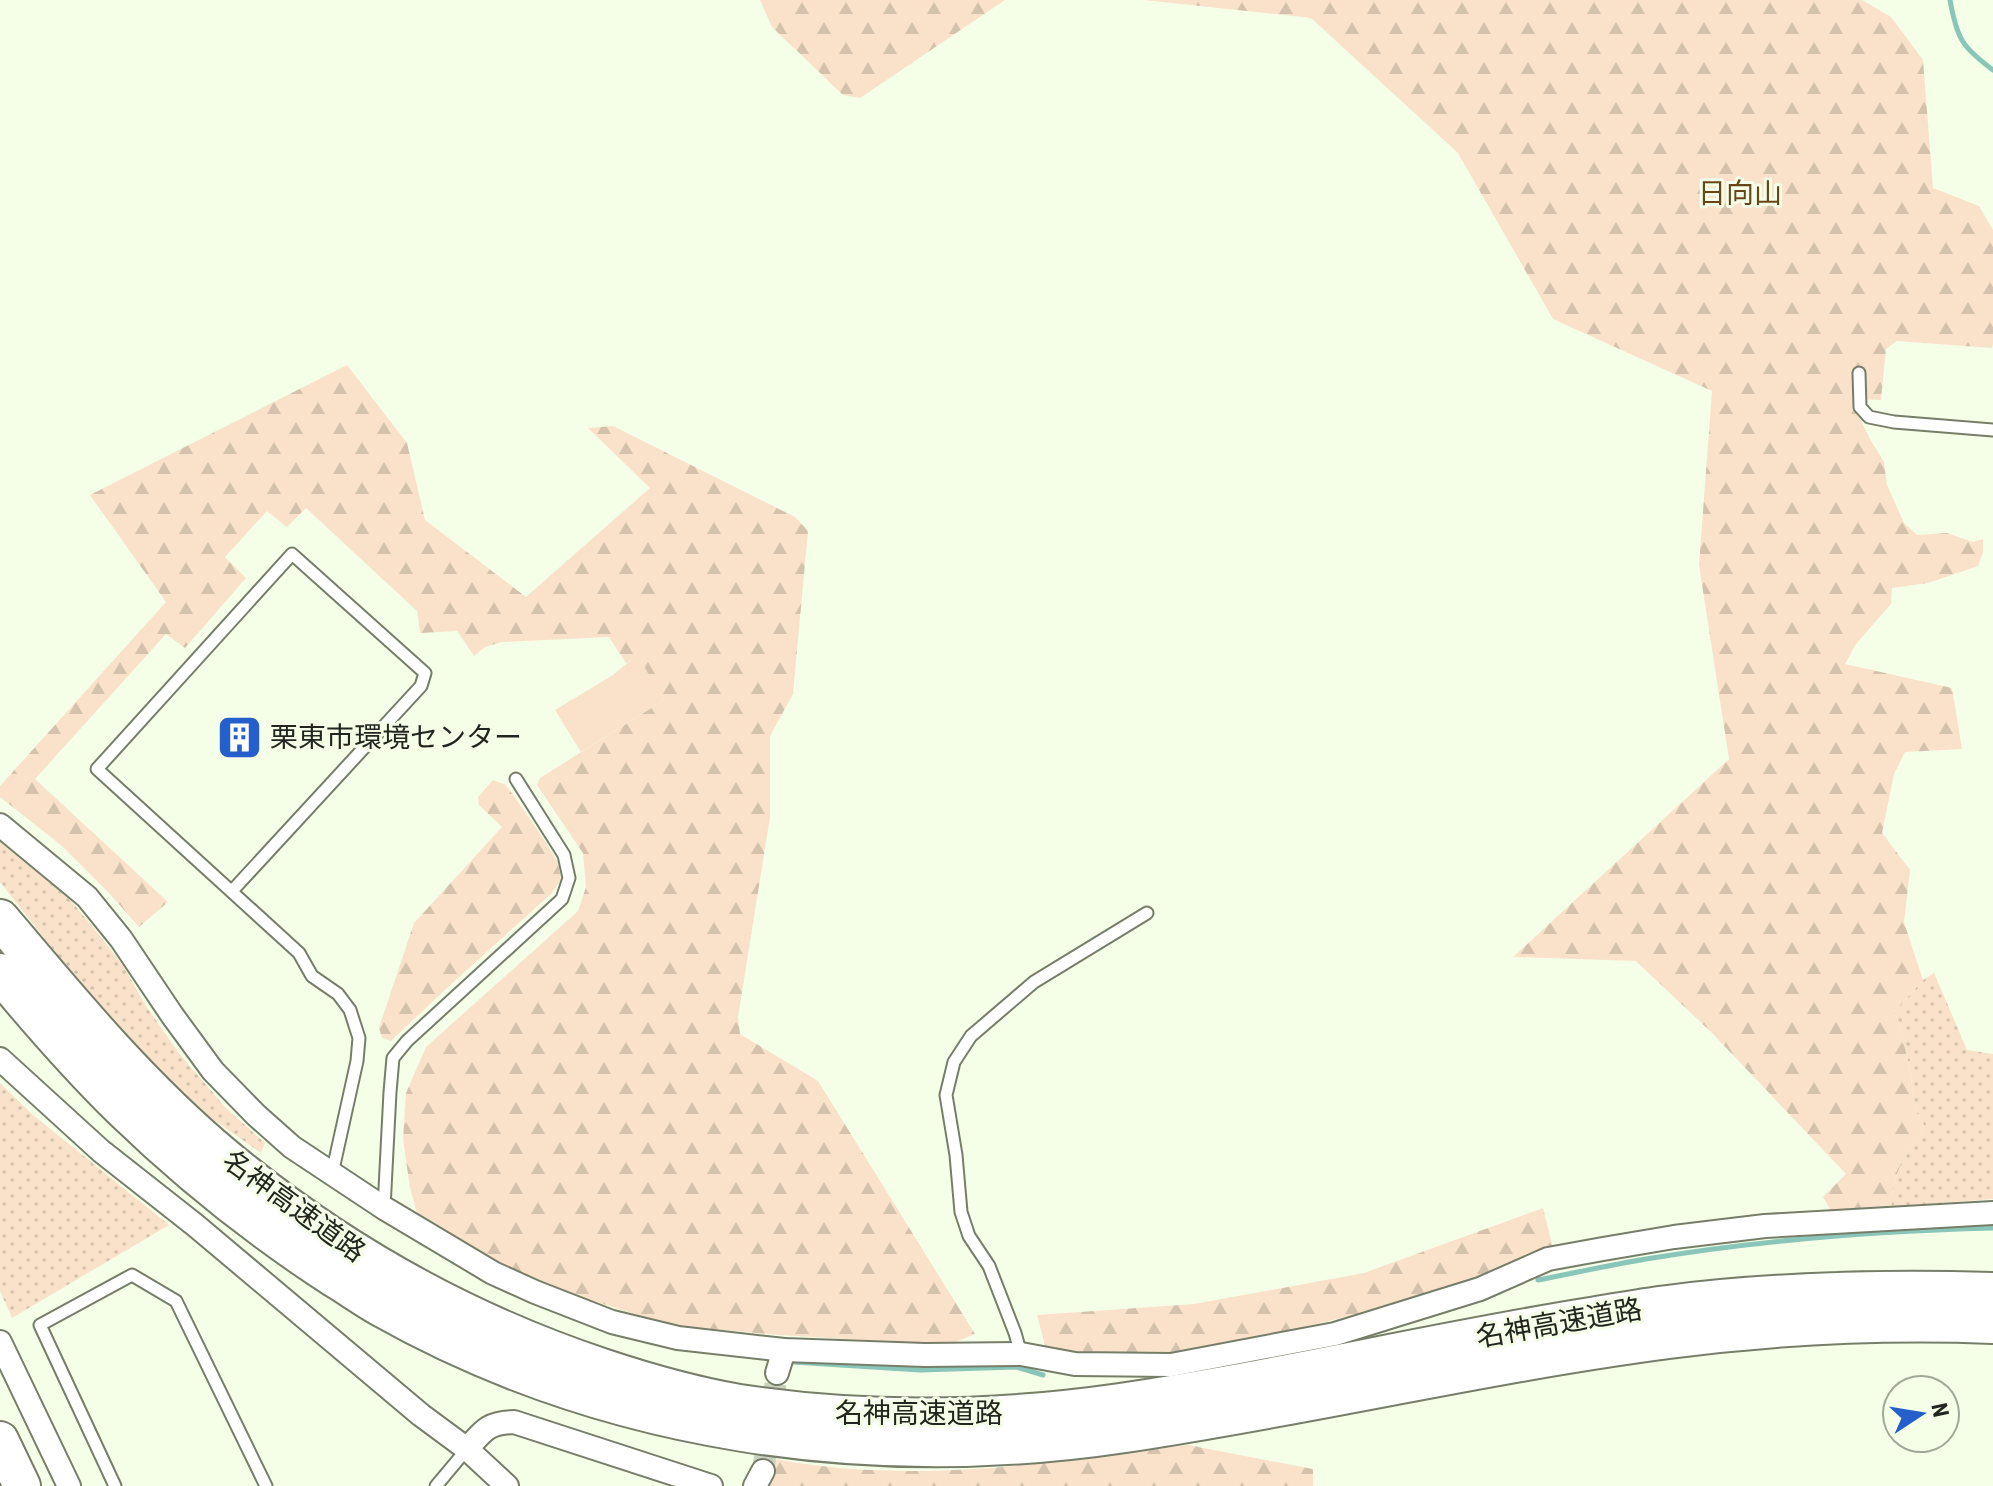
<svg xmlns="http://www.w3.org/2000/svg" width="1993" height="1486" font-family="'Roboto Condensed','Noto Sans JP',sans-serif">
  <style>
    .green { fill: url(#green-dots) }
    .forest { fill: url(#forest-firs) }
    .pitch { fill: #f9e2c9 }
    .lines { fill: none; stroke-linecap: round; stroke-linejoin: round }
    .stream { stroke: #89c6b9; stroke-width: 5 }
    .minor-tunnel { stroke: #cbd3bf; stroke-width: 22; stroke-dasharray: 22 11; stroke-linecap: butt }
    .service-casing { stroke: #767e69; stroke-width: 15 }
    .minor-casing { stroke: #767e69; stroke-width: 26 }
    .trunk-casing { stroke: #767e69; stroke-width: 40 }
    .motorway-casing { stroke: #767e69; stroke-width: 42 }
    .service { stroke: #fff; stroke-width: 11 }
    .minor { stroke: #fff; stroke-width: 22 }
    .trunk { stroke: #fff; stroke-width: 36 }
    .motorway { stroke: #fff; stroke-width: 38 }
    .labels { text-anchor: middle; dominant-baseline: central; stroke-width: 6; stroke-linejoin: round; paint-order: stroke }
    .park-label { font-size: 28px; fill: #694619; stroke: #f5fee7 }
    .poi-label { font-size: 28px; fill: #23261e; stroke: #f5fee7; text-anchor: start }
    .street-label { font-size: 28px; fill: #23261e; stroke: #f5fee7 }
  </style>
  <defs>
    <pattern id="green-dots" width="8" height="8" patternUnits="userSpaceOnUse" patternTransform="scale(2)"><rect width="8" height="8" fill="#f9e2c9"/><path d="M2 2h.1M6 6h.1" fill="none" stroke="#d5c2ac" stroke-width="1.8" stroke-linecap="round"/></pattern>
    <pattern id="forest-firs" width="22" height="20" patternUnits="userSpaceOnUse" patternTransform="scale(2)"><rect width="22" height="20" fill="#f9e2c9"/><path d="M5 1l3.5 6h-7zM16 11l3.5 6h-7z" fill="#d5c2ac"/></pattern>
  </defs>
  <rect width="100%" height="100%" fill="#f5fee7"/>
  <!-- green -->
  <g class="green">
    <polygon points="0,841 70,900 93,927 124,967 146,1006 181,1056 226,1108 265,1143 261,1153 204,1113 174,1087 103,1010 55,952 0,882"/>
    <path d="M 1934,973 L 1967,1050 L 1993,1054 L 1993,1199 L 1892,1207 C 1891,1175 1907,1152 1924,1126 L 1915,1105 L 1908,1060 L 1895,1011 L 1923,980 Z"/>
    <polygon points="0,1083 32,1114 169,1225 12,1318 0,1291"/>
  </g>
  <!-- forest -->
  <g class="forest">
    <polygon points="760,0 1005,0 860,98 843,95 772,27"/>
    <path d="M 1144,0 L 1862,0 L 1891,17 L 1923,60 L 1933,188 L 1979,206 L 1993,230 L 1993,344 L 1992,348 L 1897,341 L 1886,349 L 1881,400 L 1855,399 L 1858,415 L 1870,439 L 1884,462 L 1887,485 L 1904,523 L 1917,535 L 1947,533 L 1973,542 L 1983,539 L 1983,552 L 1978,566 L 1928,583 L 1892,588 L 1891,604 L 1856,644 L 1845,664 L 1952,688 L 1962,749 L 1905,752 L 1894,774 L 1882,833 L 1910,870 L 1904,922 L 1923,980 L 1895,1011 L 1908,1060 L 1915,1105 L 1924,1126 C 1907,1153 1891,1174 1892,1207 L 1831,1211 L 1823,1197 L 1846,1174 L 1713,1034 L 1636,961 L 1513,957 L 1729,759 L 1699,565 L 1712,391 L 1553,319 L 1458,153 L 1311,18 Z"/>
    <polygon points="347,365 407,443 425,520 526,597 650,488 588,428 613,426 795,517 808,531 793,694 770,736 770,817 738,1017 740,1034 818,1081 975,1334 948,1345 779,1335 669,1325 553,1288 487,1257 417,1213 410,1188 403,1139 406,1093 426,1047 578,911 586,887 583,853 537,785 540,778 664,700 637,656 626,663 609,637 502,642 485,647 474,656 457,631 420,633 417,611 306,508 287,527 267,511 225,557 246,578 185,648 166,634 35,779 168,902 139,927 109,893 62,846 0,797 0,786 166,602 90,495"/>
    <polygon points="493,780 506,785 535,826 558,862 561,880 552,893 447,988 391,1041 382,1038 379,1028 414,923 502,827 479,805 478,797"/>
    <path d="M 1543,1208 L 1553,1248 C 1440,1293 1323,1328 1203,1347 C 1169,1352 1134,1359 1100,1358 C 1082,1357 1064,1352 1046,1349 L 1037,1315 L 1194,1304 L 1364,1273 Z"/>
    <path d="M 1188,1445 L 1313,1469 L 1313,1486 L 767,1486 L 775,1459 C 912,1485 1051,1463 1188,1445 Z"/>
  </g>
  <!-- pitch -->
  <polygon class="pitch" points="637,655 664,700 581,752 555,710 613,675"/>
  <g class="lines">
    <!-- stream -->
    <g class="stream">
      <path d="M 1950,0 C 1957,39 1962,47 1993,70"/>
      <path d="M 1538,1280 C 1574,1273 1610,1265 1646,1259 C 1760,1240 1877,1231 1993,1228"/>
      <polyline points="793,1362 920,1370 1016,1367 1043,1375"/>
    </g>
    <!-- minor-tunnel -->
    <polyline class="minor-tunnel" points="763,1471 777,1373"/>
    <defs>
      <g id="service">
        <polyline points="1859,373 1860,407 1869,417 1894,422 1993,430"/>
        <polyline points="232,891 421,686 425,673 292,554 97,769 299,953 312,976 338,994 350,1010 359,1038 357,1061 332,1174"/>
        <polyline points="384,1208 390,1092 393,1058 407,1041 562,899 569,878 564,855 516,779"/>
        <polyline points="1021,1354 1015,1333 989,1266 969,1236 961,1212 956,1155 946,1095 954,1062 971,1036 1034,982 1147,913"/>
        <polyline points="115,1486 40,1325 132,1275 176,1301 266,1486"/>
        <polyline points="436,1486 467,1449"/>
      </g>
      <g id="minor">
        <polyline points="0,825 87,897 121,939 172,1015 213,1071 256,1115 292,1147 384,1208 493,1273 535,1292 612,1322 678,1338 784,1350 925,1355 1021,1354 1075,1364 1171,1365 1335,1334 1480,1289 1548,1259 1603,1249 1674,1237 1765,1226 1993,1213"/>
        <polyline points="0,1059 101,1151 195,1225 421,1415 467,1449 507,1486"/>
        <polyline points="0,1342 69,1486"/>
        <polyline points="777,1373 784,1350"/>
        <path d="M 467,1449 C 484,1430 487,1423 514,1422 L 711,1486"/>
        <polyline points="755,1486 763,1471"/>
      </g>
      <polyline id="trunk" points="0,1440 22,1486"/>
      <g id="motorway">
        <path d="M 0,919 C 70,1002 140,1087 224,1157 C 336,1250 464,1322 602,1368 C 647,1383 693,1396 739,1404 C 864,1423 994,1421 1120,1403 C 1278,1380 1433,1342 1591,1317 C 1616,1313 1641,1308 1667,1305 C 1775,1291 1884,1289 1993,1292"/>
        <path d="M 0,973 C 39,1020 80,1067 123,1109 C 188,1172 259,1229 335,1278 C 350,1287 365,1298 381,1307 C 606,1434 871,1471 1125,1433 C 1307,1406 1486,1363 1669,1339 C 1775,1325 1886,1320 1993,1324"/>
      </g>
    </defs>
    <!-- service casing -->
    <use href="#service" class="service-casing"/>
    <!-- minor casing -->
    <use href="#minor" class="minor-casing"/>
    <!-- trunk casing -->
    <use href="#trunk" class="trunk-casing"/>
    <!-- motorway casing -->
    <use href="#motorway" class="motorway-casing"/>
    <!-- service -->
    <use href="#service" class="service"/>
    <!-- minor -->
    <use href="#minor" class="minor"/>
    <!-- trunk -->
    <use href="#trunk" class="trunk"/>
    <!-- motorway -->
    <use href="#motorway" class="motorway"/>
  </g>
  <!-- icons -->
  <defs>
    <symbol id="building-square" viewBox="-11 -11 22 22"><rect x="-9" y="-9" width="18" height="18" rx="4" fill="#245fcc" stroke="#f5fee7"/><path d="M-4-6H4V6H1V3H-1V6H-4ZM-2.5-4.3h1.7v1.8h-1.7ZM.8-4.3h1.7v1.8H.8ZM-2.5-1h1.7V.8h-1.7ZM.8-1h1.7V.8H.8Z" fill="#fff"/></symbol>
  </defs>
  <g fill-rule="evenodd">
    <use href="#building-square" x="214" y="712" width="51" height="51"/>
  </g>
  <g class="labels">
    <!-- park labels -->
    <g class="park-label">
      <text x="1740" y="193">日向山</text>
    </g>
    <!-- poi labels -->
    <g class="poi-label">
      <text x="270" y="737">栗東市環境センター</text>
    </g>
    <!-- street labels -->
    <g class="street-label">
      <text transform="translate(294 1206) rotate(36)">名神高速道路</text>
      <text transform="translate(1559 1323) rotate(-10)">名神高速道路</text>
      <text x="919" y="1413">名神高速道路</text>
    </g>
  </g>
  <!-- north arrow -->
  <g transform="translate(1921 1414) rotate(78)"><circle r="38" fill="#f5fee7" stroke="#a1a897" stroke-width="2"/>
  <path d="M0-6L14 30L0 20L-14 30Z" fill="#245fcc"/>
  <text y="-12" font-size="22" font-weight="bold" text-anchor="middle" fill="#23261e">N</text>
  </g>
</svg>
